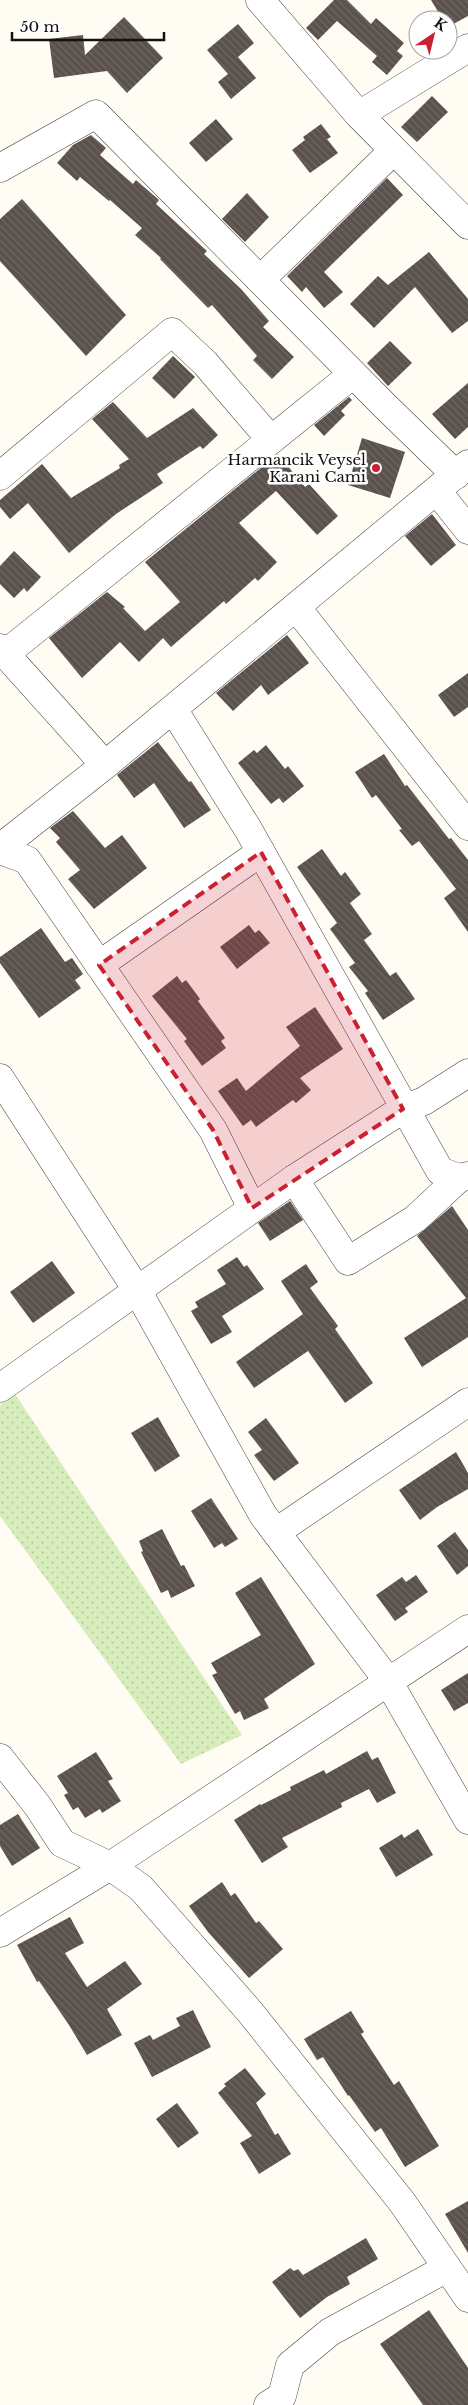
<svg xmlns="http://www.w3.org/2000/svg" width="468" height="2405" font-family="'Libre Baskerville',serif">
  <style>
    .park { fill: url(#park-dots) }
    .building { fill: url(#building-back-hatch) }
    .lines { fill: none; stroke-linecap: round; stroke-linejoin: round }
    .minor-casing { stroke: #444; stroke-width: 29 }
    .minor { stroke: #fff; stroke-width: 28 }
    .marked { fill: #ca2030; fill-opacity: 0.2; stroke: #ca2030; stroke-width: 4; stroke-dasharray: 10 6; stroke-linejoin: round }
    .poi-dot { fill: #ca2030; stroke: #fff; stroke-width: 2 }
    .labels { text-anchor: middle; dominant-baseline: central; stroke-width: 5; stroke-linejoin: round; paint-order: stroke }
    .poi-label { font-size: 15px; fill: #111; stroke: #fff; text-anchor: end }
  </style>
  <defs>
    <pattern id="park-dots" width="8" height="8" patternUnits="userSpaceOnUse" patternTransform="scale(1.25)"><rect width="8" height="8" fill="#d7edbb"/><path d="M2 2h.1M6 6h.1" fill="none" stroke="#b8caa0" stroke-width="1.8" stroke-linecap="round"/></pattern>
    <pattern id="building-back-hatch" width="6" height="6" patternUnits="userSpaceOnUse" patternTransform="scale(1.25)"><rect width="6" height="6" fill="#5a514c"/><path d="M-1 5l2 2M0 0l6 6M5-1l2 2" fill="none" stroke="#6d6662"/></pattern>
  </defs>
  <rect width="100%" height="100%" fill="#fffcf4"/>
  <!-- park -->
  <polygon class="park" points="15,1394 242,1735 181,1764 0,1516 0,1405"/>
  <!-- building -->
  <g class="building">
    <polygon points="334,0 347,0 371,24 376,18 404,43 397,51 403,56 387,75 372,62 377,56 337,21 318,40 306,28"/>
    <polygon points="431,0 468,0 468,16 448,27 448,20 443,20"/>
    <polygon points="124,17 163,58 127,93 107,71 54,78 49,39 83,35 85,55"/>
    <polygon points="238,24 254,43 238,57 256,78 231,99 218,82 228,74 207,50"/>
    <polygon points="432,96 448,112 417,142 401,127"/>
    <polygon points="216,119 233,139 206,162 189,143"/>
    <polygon points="321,124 331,137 327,139 338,153 310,173 292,150 305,140 303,137"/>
    <polygon points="91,135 106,148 100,155 133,184 136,180 159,200 156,204 207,251 204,254 241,289 269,321 263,327 294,357 272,379 253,360 257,356 212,305 208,308 160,259 161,258 135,235 142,228 110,200 109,201 80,177 77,181 57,163 73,145"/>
    <polygon points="387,178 403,195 324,272 343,292 324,308 306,287 302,292 287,276"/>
    <polygon points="247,193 269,217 245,242 222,219"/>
    <polygon points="22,199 126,315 86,356 0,261 0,219"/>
    <polygon points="429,252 468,299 468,321 452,333 415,287 374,328 350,304 378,276 388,285"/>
    <polygon points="390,341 412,363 388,386 367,363"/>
    <polygon points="173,356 195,377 174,399 152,378"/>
    <polygon points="468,383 468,427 455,439 432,414"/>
    <polygon points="349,397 352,400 341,411 345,415 324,436 314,425"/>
    <polygon points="113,402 147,438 193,408 218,435 203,449 200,446 157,474 163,483 116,514 69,553 28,503 10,519 0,507 0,500 42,464 71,498 120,468 119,465 129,459 92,419"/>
    <polygon points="362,438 405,452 390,498 348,485"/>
    <polygon points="278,454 305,487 309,484 338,516 317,535 276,491 239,523 277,562 258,581 255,578 226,604 224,601 171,647 163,638 139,662 120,642 82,678 49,638 107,592 125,607 123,608 145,631 180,602 145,562"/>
    <polygon points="432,514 456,545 431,566 405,536"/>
    <polygon points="14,551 41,577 27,592 24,588 14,598 0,584 0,566"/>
    <polygon points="287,635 309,663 268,695 261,685 233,711 216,693"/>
    <polygon points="468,673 468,707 454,717 438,695"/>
    <polygon points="158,742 189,782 191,781 211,810 184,828 154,783 134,798 117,775"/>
    <polygon points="266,745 285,769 288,766 304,786 283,803 279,798 271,804 238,763 254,750 257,753"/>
    <polygon points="384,754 405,786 407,785 449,839 451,838 468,860 468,932 444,898 456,889 419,841 412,846 399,830 402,829 376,795 372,798 355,772"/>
    <polygon points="73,811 105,848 122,835 147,868 94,909 68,879 80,870 56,842 60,838 50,828"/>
    <polygon points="322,849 341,876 345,872 361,894 350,903 372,934 364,940 390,976 396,972 415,999 383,1020 365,993 368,991 349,967 355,963 330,929 337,923 297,867"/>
    <polygon points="249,925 255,933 259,930 270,943 237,969 220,947"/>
    <polygon points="41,928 65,962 72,958 83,974 75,980 81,988 39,1018 0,963 0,957"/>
    <polygon points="177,976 182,983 186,980 200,999 198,1001 225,1038 221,1041 226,1048 202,1066 184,1041 187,1039 152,996"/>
    <polygon points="315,1007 343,1049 300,1078 311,1090 296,1103 293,1100 256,1127 251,1120 243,1126 218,1091 237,1078 246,1091 300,1046 286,1027"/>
    <polygon points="290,1201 303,1220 270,1241 258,1223"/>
    <polygon points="452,1206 468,1230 468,1337 422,1367 404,1338 466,1298 417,1236"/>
    <polygon points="237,1257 244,1267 247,1265 264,1289 222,1316 232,1332 211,1344 191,1311 198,1307 195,1302 226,1284 217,1270"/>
    <polygon points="52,1261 75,1293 33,1323 10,1292"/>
    <polygon points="306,1264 318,1282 310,1288 338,1326 335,1329 373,1383 345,1403 308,1351 254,1388 236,1362 303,1314 281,1281"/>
    <polygon points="158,1417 180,1456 155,1472 131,1433"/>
    <polygon points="266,1418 299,1463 274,1481 254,1455 262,1450 248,1432"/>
    <polygon points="456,1452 468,1473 468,1489 437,1507 420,1520 399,1490"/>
    <polygon points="211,1498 238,1539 225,1547 222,1543 214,1548 191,1511"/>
    <polygon points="162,1529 181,1566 184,1565 195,1586 171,1598 168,1590 161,1593 141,1552 143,1551 139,1541"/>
    <polygon points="455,1532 468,1550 468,1566 457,1575 437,1546"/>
    <polygon points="416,1575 428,1592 405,1608 408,1612 395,1621 376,1595 402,1577 406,1582"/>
    <polygon points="261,1577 315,1664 264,1699 269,1708 244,1720 240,1711 235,1714 212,1675 217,1673 211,1663 261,1635 235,1593"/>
    <polygon points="468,1673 468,1703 454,1711 441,1690"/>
    <polygon points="367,1751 372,1760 378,1757 396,1793 377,1803 369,1789 341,1803 342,1807 282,1838 288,1847 262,1863 234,1820 260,1804 261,1805 291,1790 290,1787 324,1770 326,1774"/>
    <polygon points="96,1752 113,1779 108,1781 121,1801 102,1813 100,1809 85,1818 78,1807 73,1810 64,1795 68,1793 57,1776"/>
    <polygon points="18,1814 40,1848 12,1866 0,1846 0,1825"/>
    <polygon points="418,1829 433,1855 396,1877 379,1848 402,1834 404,1838"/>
    <polygon points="222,1882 231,1896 235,1893 256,1923 259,1921 283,1949 249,1978 208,1932 189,1906"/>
    <polygon points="70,1917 84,1943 65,1953 87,1987 125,1961 142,1984 107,2009 122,2035 87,2055 69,2025 39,1981 37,1982 17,1945"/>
    <polygon points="193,2010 211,2047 152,2077 134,2043 150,2035 153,2040 180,2026 176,2018"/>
    <polygon points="351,2011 364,2032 361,2034 394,2085 399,2081 439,2146 405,2167 381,2128 375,2132 349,2095 348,2096 323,2057 317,2060 304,2039"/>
    <polygon points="245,2068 266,2094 256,2103 275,2135 278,2133 291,2154 259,2174 240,2143 252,2136 218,2093 226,2086 224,2084"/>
    <polygon points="177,2103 199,2133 178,2148 156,2119"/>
    <polygon points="468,2201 468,2253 445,2214"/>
    <polygon points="366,2238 378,2259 347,2277 350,2284 327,2297 300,2318 272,2282 290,2268 294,2271 298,2269 303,2275"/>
    <polygon points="429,2310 468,2368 468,2405 423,2405 380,2344"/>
  </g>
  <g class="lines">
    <defs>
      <g id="minor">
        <polyline points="260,0 359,115 468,225"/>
        <polyline points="359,115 468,48"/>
        <polyline points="0,168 96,114 385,406 456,475"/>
        <polyline points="260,280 393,151"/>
        <polyline points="0,476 172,332 205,363 271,440"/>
        <polyline points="437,491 468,530"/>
        <polyline points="296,607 468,826"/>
        <polyline points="0,648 105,765"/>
        <polyline points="5,654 353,374"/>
        <polyline points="173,709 248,829 440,1171 459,1178 468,1176"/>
        <polyline points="0,848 105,765 468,464"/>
        <polyline points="0,850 27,860 213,1130 252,1208"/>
        <polyline points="99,965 261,852"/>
        <polyline points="0,1078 137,1290 263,1515 388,1681 468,1820"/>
        <polyline points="294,1179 348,1261 415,1219 459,1178"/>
        <polyline points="0,1388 294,1179 403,1109 424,1101 468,1073"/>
        <polyline points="276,1532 468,1402"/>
        <polyline points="0,1758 37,1805 62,1843 110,1866 141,1888 250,2012 402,2202 468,2298"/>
        <polyline points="0,1933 110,1866 468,1629"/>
        <polyline points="268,2405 282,2396 290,2365 330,2332 447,2268"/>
      </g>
    </defs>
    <!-- minor casing -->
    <use href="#minor" class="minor-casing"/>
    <!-- minor -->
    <use href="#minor" class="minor"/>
  </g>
  <!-- marked area -->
  <path class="marked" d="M 261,852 L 403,1109 L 252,1208 L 213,1130 L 99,965 Z"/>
  <!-- markers -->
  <circle class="poi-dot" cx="376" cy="468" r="5"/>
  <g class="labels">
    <!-- poi labels -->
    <g class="poi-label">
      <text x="366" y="459">Harmancik Veysel<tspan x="366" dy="17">Karani Cami</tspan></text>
    </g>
  </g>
  <!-- north arrow -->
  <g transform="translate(433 35) rotate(35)"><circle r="24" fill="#ffffff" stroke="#a0a0a0"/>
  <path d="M0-4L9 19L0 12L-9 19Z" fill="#ca2030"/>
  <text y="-8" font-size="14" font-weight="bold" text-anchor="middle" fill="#111111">K</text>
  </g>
  <!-- scale -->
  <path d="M12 32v8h152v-8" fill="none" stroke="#111111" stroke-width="2.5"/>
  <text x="20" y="32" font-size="15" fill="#111111" stroke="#ffffff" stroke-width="4" paint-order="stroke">50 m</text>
</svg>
